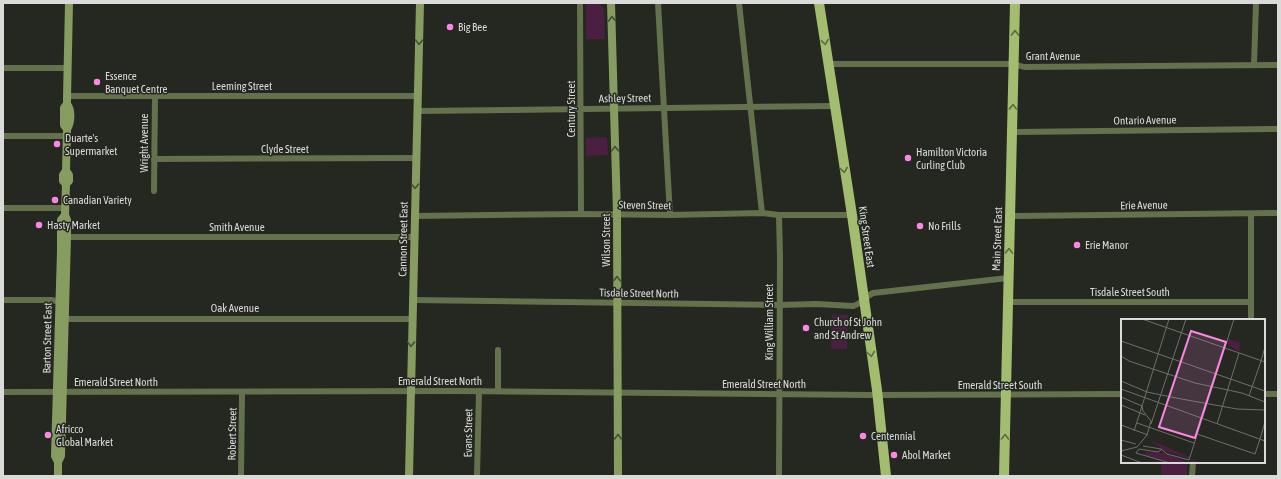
<svg xmlns="http://www.w3.org/2000/svg" width="1281" height="479" font-family="'Asap Condensed',sans-serif">
  <style>
    .green { fill: #4b1f42 }
    .lines { fill: none; stroke-linecap: round; stroke-linejoin: round }
    .street { stroke: #64714d; stroke-width: 6 }
    .secondary { stroke: #879c61; stroke-width: 8 }
    .primary { stroke: #a2bd6f; stroke-width: 10 }
    .oneway { stroke: #475037 }
    .oneway2 { stroke: #5d6a44 }
    .poi-dot { fill: #fc86e3; stroke: #252721; stroke-width: 1.5 }
    .labels { text-anchor: middle; dominant-baseline: central; stroke-width: 3; stroke-linejoin: round; paint-order: stroke }
    .poi-label { font-size: 11px; fill: #dadbd8; stroke: #252721; text-anchor: start }
    .street-label { font-size: 11px; fill: #dadbd8; stroke: #252721 }
    .inset-road { fill: none; stroke: #6d6f6a; stroke-width: 1 }
    .view { fill: #fc86e3; fill-opacity: 0.15; stroke: #fc86e3; stroke-width: 2 }
    .inset-edge { fill: none; stroke: #dadbd8; stroke-width: 2 }
  </style>
  <rect width="100%" height="100%" fill="#252721"/>
  <!-- green -->
  <g class="green">
    <polygon points="588,3 599,3 604,8 605,39 586,39 586,6"/>
    <polygon points="607,137 608,155 586,156 586,138"/>
    <polygon points="832,315 848,315 847,349 831,349"/>
    <polygon points="1161,462 1187,462 1187,474 1185,476 1161,476"/>
  </g>
  <g class="lines">
    <!-- street -->
    <g class="street">
      <polyline points="580,3 581,214"/>
      <polyline points="658,3 670,215"/>
      <polyline points="739,3 762,213"/>
      <polyline points="828,64 1014,64 1024,67 1278,65"/>
      <polyline points="1254,65 1256,3"/>
      <polyline points="3,68 68,68"/>
      <polyline points="67,96 417,96"/>
      <polyline points="417,111 834,106"/>
      <polyline points="1012,132 1278,129"/>
      <polyline points="3,136 67,136"/>
      <polyline points="154,159 416,158"/>
      <polyline points="154,191 155,96"/>
      <polyline points="3,208 65,208"/>
      <polyline points="414,216 581,214 670,215 762,213 779,215 852,215"/>
      <polyline points="1010,216 1278,213"/>
      <polyline points="63,237 413,237"/>
      <polyline points="3,300 51,300 63,302"/>
      <path d="M 412,300 L 779,305 L 816,304 L 853,306 C 861,304 865,297 873,293 L 1008,278"/>
      <polyline points="1008,302 1251,302"/>
      <polyline points="1251,317 1251,214"/>
      <polyline points="61,319 412,319"/>
      <polyline points="498,391 498,350"/>
      <polyline points="3,392 456,391 869,395 1122,394"/>
      <polyline points="1264,394 1278,394"/>
      <polyline points="241,476 242,392"/>
      <polyline points="477,476 479,391"/>
      <polyline points="779,476 780,257 779,215"/>
      <polyline points="1192,476 1193,462"/>
    </g>
    <!-- secondary -->
    <g class="secondary">
      <polyline points="611,3 617,214 618,476"/>
      <polyline points="67,129 64,125 64,108 67,104 67,98 69,3"/>
      <path d="M 66,184 L 63,181 L 63,175 L 66,171 L 67,129 C 71,123 72,110 67,104"/>
      <polyline points="58,462 61,456 67,237 67,220 65,215 66,184 69,181 69,175 66,171"/>
      <polyline points="58,476 58,462 55,456 61,251 61,220 65,215"/>
      <polyline points="409,476 420,3"/>
    </g>
    <!-- primary -->
    <g class="primary">
      <polyline points="819,3 852,215 877,390 886,476"/>
      <polyline points="1004,476 1015,3"/>
    </g>
  </g>
  <!-- one-way arrows -->
  <defs><path id="oneway-chevron" d="M-2-3.5L2.5 0L-2 3.5" fill="none" stroke-width="1.6" stroke-linecap="round" stroke-linejoin="round"/></defs>
  <g class="oneway">
    <use href="#oneway-chevron" transform="translate(612 19) rotate(-91)"/>
    <use href="#oneway-chevron" transform="translate(419 42) rotate(92)"/>
    <use href="#oneway-chevron" transform="translate(615 149) rotate(-92)"/>
    <use href="#oneway-chevron" transform="translate(415 186) rotate(91)"/>
    <use href="#oneway-chevron" transform="translate(617 279) rotate(-90)"/>
    <use href="#oneway-chevron" transform="translate(411 344) rotate(92)"/>
    <use href="#oneway-chevron" transform="translate(618 437) rotate(-90)"/>
  </g>
  <g class="oneway2">
    <use href="#oneway-chevron" transform="translate(1015 33) rotate(-90)"/>
    <use href="#oneway-chevron" transform="translate(825 42) rotate(81)"/>
    <use href="#oneway-chevron" transform="translate(1013 107) rotate(-88)"/>
    <use href="#oneway-chevron" transform="translate(844 170) rotate(81)"/>
    <use href="#oneway-chevron" transform="translate(1009 251) rotate(-88)"/>
    <use href="#oneway-chevron" transform="translate(871 354) rotate(82)"/>
    <use href="#oneway-chevron" transform="translate(1005 437) rotate(-89)"/>
  </g>
  <!-- markers -->
  <g class="poi-dot">
    <circle cx="450" cy="27" r="4"/>
    <circle cx="97" cy="82" r="4"/>
    <circle cx="57" cy="144" r="4"/>
    <circle cx="908" cy="158" r="4"/>
    <circle cx="55" cy="200" r="4"/>
    <circle cx="39" cy="225" r="4"/>
    <circle cx="920" cy="226" r="4"/>
    <circle cx="1077" cy="245" r="4"/>
    <circle cx="806" cy="328" r="4"/>
    <circle cx="48" cy="435" r="4"/>
    <circle cx="863" cy="436" r="4"/>
    <circle cx="894" cy="455" r="4"/>
  </g>
  <g class="labels">
    <!-- poi labels -->
    <g class="poi-label">
      <text x="458" y="27">Big Bee</text>
      <text x="105" y="76">Essence<tspan x="105" dy="13">Banquet Centre</tspan></text>
      <text x="65" y="138">Duarte's<tspan x="65" dy="13">Supermarket</tspan></text>
      <text x="916" y="152">Hamilton Victoria<tspan x="916" dy="13">Curling Club</tspan></text>
      <text x="63" y="200">Canadian Variety</text>
      <text x="47" y="225">Hasty Market</text>
      <text x="928" y="226">No Frills</text>
      <text x="1085" y="245">Erie Manor</text>
      <text x="814" y="322">Church of St John<tspan x="814" dy="13">and St Andrew</tspan></text>
      <text x="56" y="429">Africco<tspan x="56" dy="13">Global Market</tspan></text>
      <text x="871" y="436">Centennial</text>
      <text x="902" y="455">Abol Market</text>
    </g>
    <!-- street labels -->
    <g class="street-label">
      <text x="1053" y="56">Grant Avenue</text>
      <text x="242" y="86">Leeming Street</text>
      <text transform="translate(625 98) rotate(-1)">Ashley Street</text>
      <text transform="translate(571 109) rotate(-90)">Century Street</text>
      <text transform="translate(1145 120) rotate(-1)">Ontario Avenue</text>
      <text transform="translate(144 143) rotate(-90)">Wright Avenue</text>
      <text x="285" y="149">Clyde Street</text>
      <text transform="translate(645 205) rotate(1)">Steven Street</text>
      <text transform="translate(1144 205) rotate(-1)">Erie Avenue</text>
      <text x="237" y="227">Smith Avenue</text>
      <text transform="translate(867 237) rotate(82)">King Street East</text>
      <text transform="translate(403 239) rotate(-89)">Cannon Street East</text>
      <text transform="translate(997 239) rotate(-88)">Main Street East</text>
      <text transform="translate(606 240) rotate(-90)">Wilson Street</text>
      <text x="1130" y="292">Tisdale Street South</text>
      <text transform="translate(639 293) rotate(1)">Tisdale Street North</text>
      <text x="235" y="308">Oak Avenue</text>
      <text transform="translate(769 322) rotate(-90)">King William Street</text>
      <text transform="translate(47 338) rotate(-89)">Barton Street East</text>
      <text x="440" y="381">Emerald Street North</text>
      <text x="116" y="382">Emerald Street North</text>
      <text x="764" y="384">Emerald Street North</text>
      <text x="1000" y="385">Emerald Street South</text>
      <text transform="translate(468 433) rotate(-89)">Evans Street</text>
      <text transform="translate(232 434) rotate(-89)">Robert Street</text>
    </g>
  </g>
  <!-- overview -->
  <g transform="translate(1121 319)">
    <rect width="144" height="144" fill="#252721"/>
    <path d="M 107,20 L 120,24 L 118,33 L 106,25 ZM 27,120 L 69,138 L 68,140 L 44,132 Z" fill="#4b1f42"/>
    <path d="M 25,133 L 43,134 L 69,144 L 71,140 L 79,144 L 51,144 L 23,136 Z" fill="#4b1f42"/>
    <path class="inset-road" d="M 21,0 L 144,43M 0,22 L 144,72M 0,37 L 8,42 L 74,64 L 121,74 L 144,83M 140,42 L 144,28M 0,62 L 26,73 L 55,79 L 116,90 L 144,91M 0,70 L 144,122M 128,77 L 140,42M 0,78 L 21,87 L 13,112M 0,86 L 24,96M 16,104 L 73,124M 30,105 L 65,0M 96,105 L 118,34M 0,106 L 27,116M 76,115 L 134,135 L 139,120M 139,120 L 144,103M 0,121 L 15,125M 22,127 L 40,130 L 46,135 L 68,141 L 113,0M 41,130 L 37,133 L 18,130 L 15,134 L 49,144M 0,132 L 16,128 L 26,116 L 30,102 L 22,92 L 21,87 L 48,0M 0,136 L 21,144"/>
    <path class="view" d="M 70,12 L 105,23 L 74,119 L 38,108 Z"/>
    <rect width="144" height="144" class="inset-edge"/>
  </g>
  <!-- border -->
  <rect width="1281" height="479" fill="none" stroke="#dadbd8" stroke-width="8"/>
</svg>
